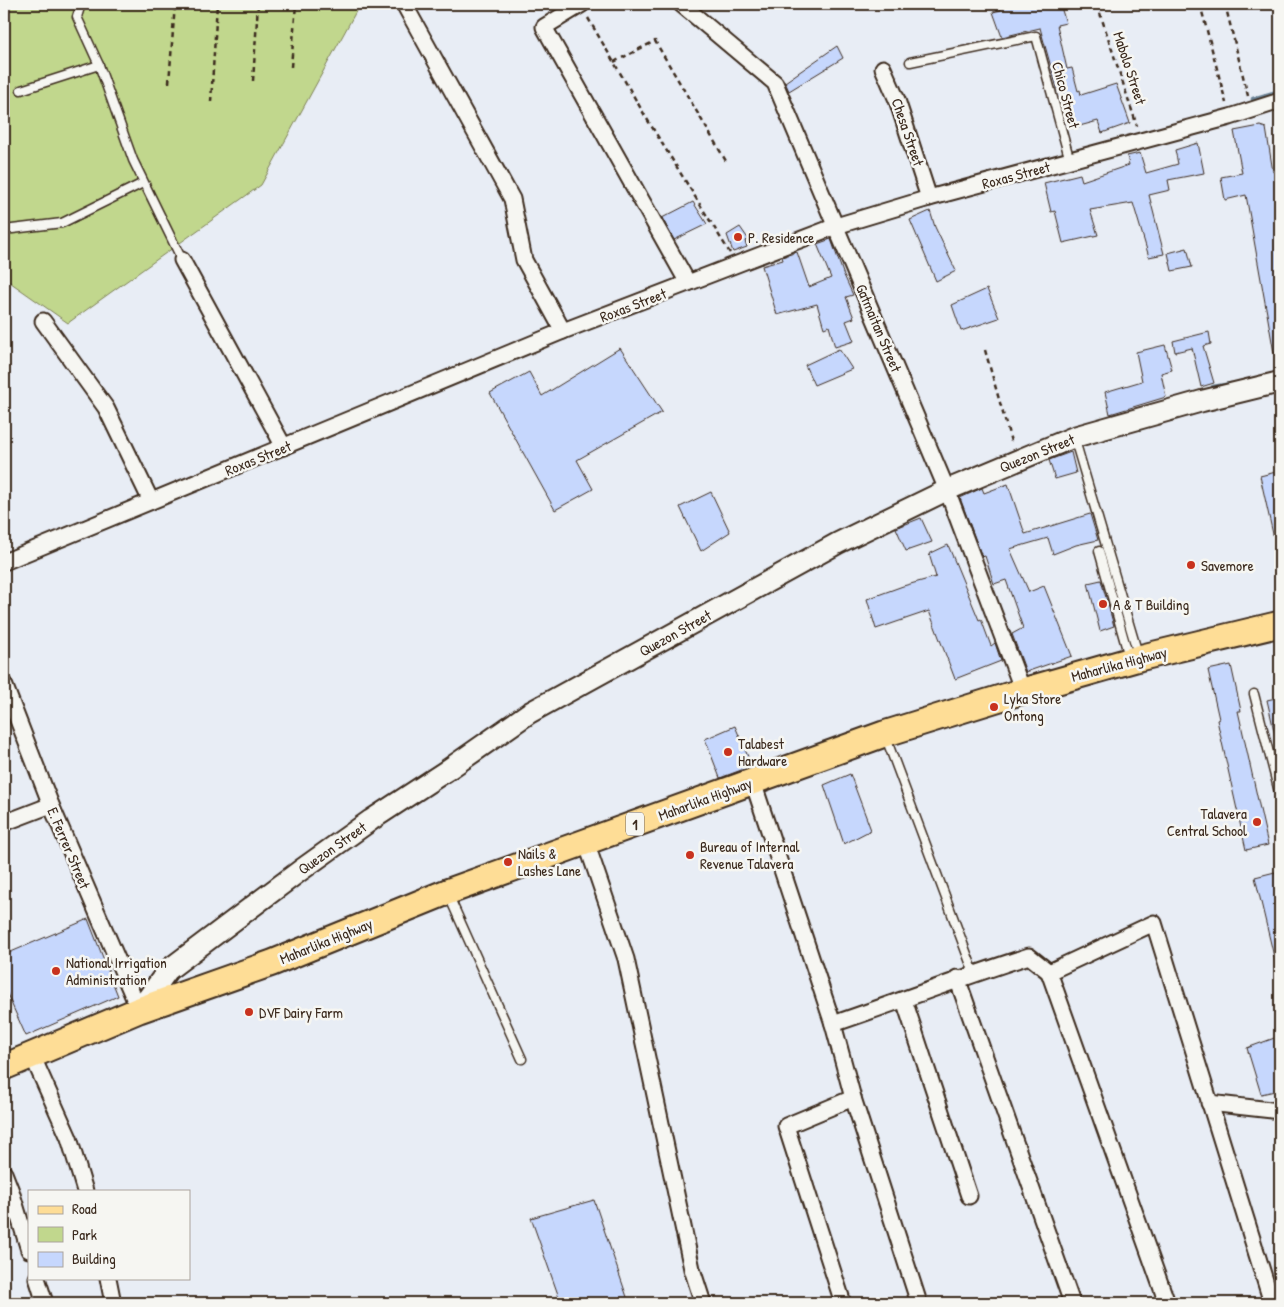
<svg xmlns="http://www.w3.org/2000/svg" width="1284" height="1307" font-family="'Patrick Hand',sans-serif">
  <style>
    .green { fill: #c1d78d; stroke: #7e8056 }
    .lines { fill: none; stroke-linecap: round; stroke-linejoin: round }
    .stream { stroke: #6c8598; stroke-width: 4.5 }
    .building { fill: #c6d7fd; stroke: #3b2a1e }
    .service-casing { stroke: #3b2a1e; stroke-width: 11 }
    .minor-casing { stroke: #3b2a1e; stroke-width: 19 }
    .tertiary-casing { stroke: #3b2a1e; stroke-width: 24 }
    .primary-casing { stroke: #3b2a1e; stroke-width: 29 }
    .path { stroke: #3b2a1e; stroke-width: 2.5; stroke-dasharray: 5 4; stroke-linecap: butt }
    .service { stroke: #f6f6f2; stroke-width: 8 }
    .minor { stroke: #f6f6f2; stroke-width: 15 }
    .tertiary { stroke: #f6f6f2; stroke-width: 20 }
    .primary { stroke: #fedd96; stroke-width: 25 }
    .poi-dot { fill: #c8321e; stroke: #f6f6f2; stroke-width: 2 }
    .labels { text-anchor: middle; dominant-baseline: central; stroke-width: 5; stroke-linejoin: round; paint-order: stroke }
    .shield { fill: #f6f6f2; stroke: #73675e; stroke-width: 1 }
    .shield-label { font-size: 14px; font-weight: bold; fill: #3b2a1e }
    .street-label { font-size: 15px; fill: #3b2a1e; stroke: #f6f6f2 }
    .poi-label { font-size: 15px; fill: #3b2a1e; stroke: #f6f6f2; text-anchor: start }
  </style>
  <rect width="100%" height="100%" fill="#e8edf5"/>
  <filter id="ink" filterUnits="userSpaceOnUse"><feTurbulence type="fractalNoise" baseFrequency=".02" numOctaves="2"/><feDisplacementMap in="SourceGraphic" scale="10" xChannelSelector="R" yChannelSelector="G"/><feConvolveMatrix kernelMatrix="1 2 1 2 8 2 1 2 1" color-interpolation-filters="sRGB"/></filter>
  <g filter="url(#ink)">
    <!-- green -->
    <polygon class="green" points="4,4 360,4 261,185 68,323 4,278"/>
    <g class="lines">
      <!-- stream -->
      <g class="stream">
        <polyline points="1253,99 1280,91"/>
        <polyline points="1213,387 1231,384"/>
      </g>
    </g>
    <!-- building -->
    <g class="building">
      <polygon points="1000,4 1060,4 1066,23 1057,25 1067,69 1072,68 1078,91 1080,90 1081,95 1116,84 1130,123 1102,133 1098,121 1072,128 1062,91 1058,92 1040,28 1002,37 993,12 1001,10"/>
      <polygon points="837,46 843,58 789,91 785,82"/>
      <polygon points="1260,126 1266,128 1273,172 1280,171 1280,353 1274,353 1246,195 1225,200 1221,177 1242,173 1234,131"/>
      <polygon points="1198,143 1204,173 1168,180 1170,190 1149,195 1164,254 1149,257 1133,203 1090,210 1098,235 1063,243 1055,211 1051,212 1044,183 1080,174 1082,181 1129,165 1127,156 1140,153 1146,173 1178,164 1175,150"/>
      <polygon points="693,202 707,224 674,240 662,218"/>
      <polygon points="930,211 935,227 956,271 936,281 910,220"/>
      <polygon points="740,227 749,240 745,241 747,247 733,252 727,235"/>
      <polygon points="831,239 843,273 853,295 846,297 854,318 846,321 854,341 835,347 829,326 824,328 817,304 777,315 762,266 783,260 782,257 797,252 809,287 831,278 817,244"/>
      <polygon points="1187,248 1192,267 1172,271 1168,253"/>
      <polygon points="987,289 999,318 961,331 952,305"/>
      <polygon points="1209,332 1211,344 1203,346 1214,383 1201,387 1192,348 1175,352 1173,341"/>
      <polygon points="1165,345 1172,370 1161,373 1166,397 1110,414 1105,392 1142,381 1136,352"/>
      <polygon points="620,348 662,412 577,460 593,489 555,510 490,393 529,372 542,396"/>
      <polygon points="839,349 852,369 814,385 805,365"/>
      <polygon points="1071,452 1076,473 1055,479 1049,460"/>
      <polygon points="1280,471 1280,543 1275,543 1260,476"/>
      <polygon points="1008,484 1025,534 1090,514 1098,540 1076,545 1053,554 1048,538 1010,549 1029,592 1044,586 1072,656 1026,672 1012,634 1023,628 1006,580 994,584 985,556 982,557 960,498 982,488 984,493"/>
      <polygon points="711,492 730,532 701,551 680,507"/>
      <polygon points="921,518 932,542 906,551 896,528"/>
      <polygon points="948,545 979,620 981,619 991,646 995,643 1001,661 955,679 929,611 876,629 867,599 903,586 936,577 929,554"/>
      <polygon points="1101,580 1114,626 1100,631 1088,583"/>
      <polygon points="1231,665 1241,711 1238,711 1268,845 1246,850 1217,720 1219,719 1208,670"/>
      <polygon points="1280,697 1280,734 1275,735 1267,700"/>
      <polygon points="735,726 752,766 720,778 705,739"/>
      <polygon points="850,774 871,830 844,844 824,785"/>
      <polygon points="1275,872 1280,892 1280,964 1276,965 1255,877"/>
      <polygon points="88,919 118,996 26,1036 4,987 4,955"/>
      <polygon points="1280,1036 1280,1090 1261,1094 1247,1048"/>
      <polygon points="594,1200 629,1303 561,1303 531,1218"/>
    </g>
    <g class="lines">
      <defs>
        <g id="service">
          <polyline points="81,4 77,17 99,65 133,160 182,260"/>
          <polyline points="910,62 1036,36 1070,161"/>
          <polyline points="21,90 99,65"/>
          <polyline points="4,230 62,223 143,183"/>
          <polyline points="1074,437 1138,654"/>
          <polyline points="1099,551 1129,657"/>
          <polyline points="1254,694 1280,796"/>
          <polyline points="886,738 974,973"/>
          <polyline points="448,894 522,1059"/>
        </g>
        <g id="minor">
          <polyline points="404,4 512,199 524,260 563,331"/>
          <polyline points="582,4 544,27 688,283"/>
          <polyline points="681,4 775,83 947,490 1023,691"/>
          <polyline points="883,68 897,100 929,198"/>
          <polyline points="182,260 284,447"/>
          <polyline points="43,321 106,408 151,501"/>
          <polyline points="4,562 563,331 836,226 929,198 1230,117 1280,101"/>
          <polyline points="4,684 51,805 139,1010"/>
          <polyline points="753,782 833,1024 853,1098 919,1303"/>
          <polyline points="4,823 51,805"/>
          <polyline points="586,842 626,959 692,1269 703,1303"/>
          <polyline points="1049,972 1167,1303"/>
          <polyline points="957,978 1072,1303"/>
          <polyline points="904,1000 969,1196"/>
          <path d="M 833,1024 C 898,1002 963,977 1029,956 L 1049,972 L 1154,923 L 1272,1303"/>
          <polyline points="32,1055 69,1138 85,1191"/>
          <polyline points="1209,1103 1280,1111"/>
          <polyline points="4,1173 11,1191 29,1250"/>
          <polyline points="37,1278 45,1303"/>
          <polyline points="108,1278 113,1303"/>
          <polyline points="843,1303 786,1126 853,1098"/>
        </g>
        <polyline id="tertiary" points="139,1010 168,970 301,870 371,820 446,771 529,713 838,543 947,490 1074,437 1202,401 1280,382"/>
        <polyline id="primary" points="4,1067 139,1010 272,963 447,892 884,734 1023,691 1139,658 1280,624"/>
      </defs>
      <!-- service casing -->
      <use href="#service" class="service-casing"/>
      <!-- minor casing -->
      <use href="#minor" class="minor-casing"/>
      <!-- tertiary casing -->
      <use href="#tertiary" class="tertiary-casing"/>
      <!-- primary casing -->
      <use href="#primary" class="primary-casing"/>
      <!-- path -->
      <g class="path">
        <polyline points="1097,4 1137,126"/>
        <polyline points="1200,4 1226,103"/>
        <polyline points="1225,4 1248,96"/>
        <polyline points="588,18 647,119 730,253"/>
        <polyline points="614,62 655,41 726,161"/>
        <polyline points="291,67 296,4"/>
        <polyline points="253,81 258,4"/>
        <polyline points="169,83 175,4"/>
        <polyline points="211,102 217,4"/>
        <polyline points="985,350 1012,445"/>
      </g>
      <!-- service -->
      <use href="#service" class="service"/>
      <!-- minor -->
      <use href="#minor" class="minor"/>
      <!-- tertiary -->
      <use href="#tertiary" class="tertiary"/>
      <!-- primary -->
      <use href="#primary" class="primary"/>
    </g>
  </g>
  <!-- markers -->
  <g class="poi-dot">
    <circle cx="738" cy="237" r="5"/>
    <circle cx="1191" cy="565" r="5"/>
    <circle cx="1103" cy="604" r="5"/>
    <circle cx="994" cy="707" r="5"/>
    <circle cx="728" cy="752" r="5"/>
    <circle cx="1257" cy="822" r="5"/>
    <circle cx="690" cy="855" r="5"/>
    <circle cx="508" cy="862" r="5"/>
    <circle cx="56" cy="971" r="5"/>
    <circle cx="249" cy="1012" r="5"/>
  </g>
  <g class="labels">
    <!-- shield labels -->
    <rect class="shield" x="626" y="812.5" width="18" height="23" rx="4"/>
    <g class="shield-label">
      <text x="635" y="824">1</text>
    </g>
    <!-- street labels -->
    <g class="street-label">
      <text transform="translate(1130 68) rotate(72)">Mabolo Street</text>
      <text transform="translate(1066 95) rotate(75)">Chico Street</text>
      <text transform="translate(908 132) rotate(71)">Chesa Street</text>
      <text transform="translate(1016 175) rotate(-15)">Roxas Street</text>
      <text transform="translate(633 305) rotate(-21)">Roxas Street</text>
      <text transform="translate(879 328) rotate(67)">Gatmaitan Street</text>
      <text transform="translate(1037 453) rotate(-22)">Quezon Street</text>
      <text transform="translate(258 458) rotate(-22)">Roxas Street</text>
      <text transform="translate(675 633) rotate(-29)">Quezon Street</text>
      <text transform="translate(1119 664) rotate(-15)">Maharlika Highway</text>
      <text transform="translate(705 799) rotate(-20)">Maharlika Highway</text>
      <text transform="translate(69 848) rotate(67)">E. Ferrer Street</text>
      <text transform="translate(332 848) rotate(-35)">Quezon Street</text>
      <text transform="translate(326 941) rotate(-22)">Maharlika Highway</text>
    </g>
    <!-- poi labels -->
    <g class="poi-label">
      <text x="748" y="237">P. Residence</text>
      <text x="1201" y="565">Savemore</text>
      <text x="1113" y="604">A &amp; T Building</text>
      <text x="1004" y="698">Lyka Store<tspan x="1004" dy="17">Ontong</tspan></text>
      <text x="738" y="743">Talabest<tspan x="738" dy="17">Hardware</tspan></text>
      <text x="1247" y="813" text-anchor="end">Talavera<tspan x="1247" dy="17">Central School</tspan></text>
      <text x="700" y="846">Bureau of Internal<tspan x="700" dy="17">Revenue Talavera</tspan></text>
      <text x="518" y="853">Nails &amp;<tspan x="518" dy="17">Lashes Lane</tspan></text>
      <text x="66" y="962">National Irrigation<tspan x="66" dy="17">Administration</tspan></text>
      <text x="259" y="1012">DVF Dairy Farm</text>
    </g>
  </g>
  <!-- margin -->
  <rect width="1284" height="1307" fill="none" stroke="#f6f6f2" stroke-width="20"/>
  <rect x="10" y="10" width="1264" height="1287" fill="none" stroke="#3b2a1e" stroke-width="2" filter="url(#ink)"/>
  <!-- legend -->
  <rect x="28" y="1190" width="162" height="90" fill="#f6f6f2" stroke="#aba49d"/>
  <rect x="38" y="1206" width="25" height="8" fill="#fedd96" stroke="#aba49d"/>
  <text x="72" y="1214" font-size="15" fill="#3b2a1e">Road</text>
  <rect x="38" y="1227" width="25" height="15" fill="#c1d78d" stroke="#aba49d"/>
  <text x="72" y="1240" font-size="15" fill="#3b2a1e">Park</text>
  <rect x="38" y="1252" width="25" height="15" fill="#c6d7fd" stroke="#aba49d"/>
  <text x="72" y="1264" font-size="15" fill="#3b2a1e">Building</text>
</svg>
